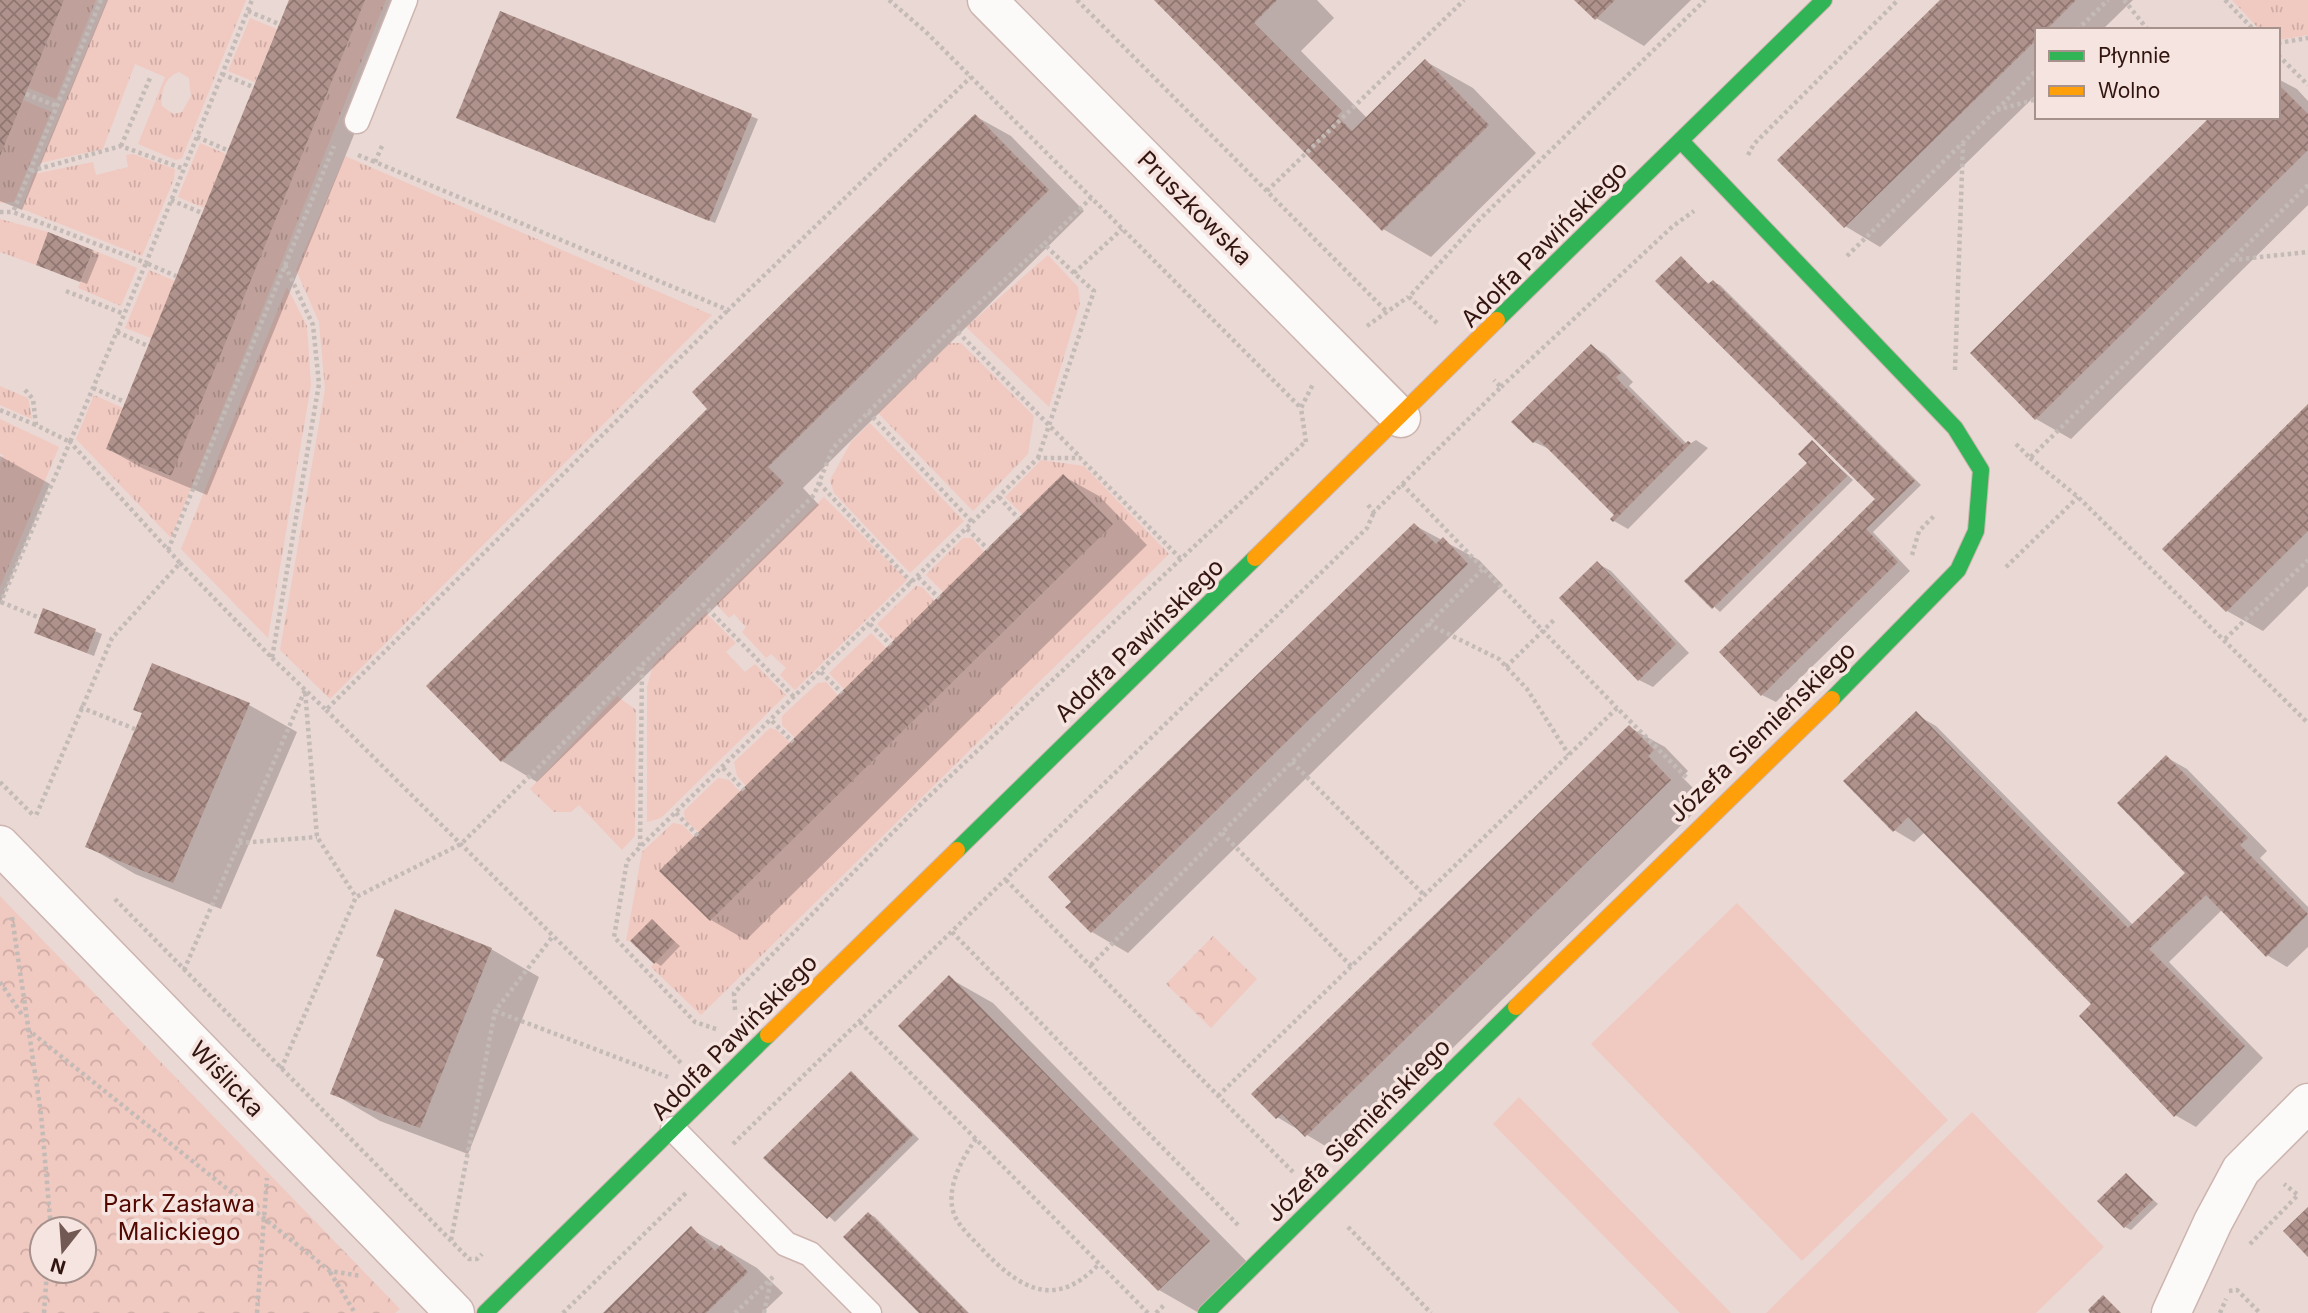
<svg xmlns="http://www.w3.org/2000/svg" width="2308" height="1313" font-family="Inter,sans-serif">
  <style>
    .grass { fill: url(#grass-tufts); fill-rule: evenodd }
    .forest { fill: url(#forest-crowns); fill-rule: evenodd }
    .garden { fill: #f0c9c1 }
    .shadow { fill: #0003 }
    .building { fill: url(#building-cross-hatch) }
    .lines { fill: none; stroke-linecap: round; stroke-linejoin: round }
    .lane-casing { stroke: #cdb4af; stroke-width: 27 }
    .street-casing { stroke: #cdb4af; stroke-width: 41 }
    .fast-casing { stroke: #cdb4af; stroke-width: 18 }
    .slow-casing { stroke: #cdb4af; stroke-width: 18 }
    .path { stroke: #c4bbb7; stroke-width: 4.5; stroke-dasharray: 3.5 3.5; stroke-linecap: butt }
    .lane { stroke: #fcf9f9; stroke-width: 24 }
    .street { stroke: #fcf9f9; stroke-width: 38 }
    .fast { stroke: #30b455; stroke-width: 16 }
    .slow { stroke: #ff9f0a; stroke-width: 16 }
    .labels { text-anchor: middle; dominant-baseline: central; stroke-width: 7; stroke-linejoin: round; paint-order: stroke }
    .street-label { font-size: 24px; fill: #33150f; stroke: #f5e4e0 }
    .park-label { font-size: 24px; fill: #520800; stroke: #f5e4e0 }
  </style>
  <defs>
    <pattern id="grass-tufts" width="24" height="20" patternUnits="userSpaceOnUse" patternTransform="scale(1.75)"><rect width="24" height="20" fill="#f0c9c1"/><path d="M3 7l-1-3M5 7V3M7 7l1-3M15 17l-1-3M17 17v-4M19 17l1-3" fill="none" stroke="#ceaca5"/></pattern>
    <pattern id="forest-crowns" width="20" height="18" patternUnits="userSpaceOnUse" patternTransform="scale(1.75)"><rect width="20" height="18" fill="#f0c9c1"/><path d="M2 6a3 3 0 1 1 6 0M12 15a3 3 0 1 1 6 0" fill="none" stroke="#ceaca5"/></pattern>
    <pattern id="building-cross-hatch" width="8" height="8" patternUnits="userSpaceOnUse" patternTransform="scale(1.75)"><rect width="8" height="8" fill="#af928b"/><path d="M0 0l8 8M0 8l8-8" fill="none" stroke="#8f7670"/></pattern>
  </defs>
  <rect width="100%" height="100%" fill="#ead8d4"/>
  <!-- grass -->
  <g class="grass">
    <polygon points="64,0 96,0 56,99 28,88"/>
    <path d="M 107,0 L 246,0 L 182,158 L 176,160 L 138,144 L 165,77 L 135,64 L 103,149 L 40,163 ZM 179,72 L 189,78 L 191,96 L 182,112 L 173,114 L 162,106 C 161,91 164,78 179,72 Z"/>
    <polygon points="365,0 386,0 171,538 76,439 94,395 123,408 106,449 170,476"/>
    <polygon points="2232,0 2308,0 2308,35 2278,40 2278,30 2260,30"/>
    <polygon points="250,18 277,29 255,82 228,71"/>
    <polygon points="23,100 51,112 14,202 0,203 0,156"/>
    <polygon points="200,143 226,154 204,208 178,197"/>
    <polygon points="133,154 175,169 174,179 142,256 22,209 34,174 93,162 96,175 128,167 126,155"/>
    <polygon points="345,156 712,315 330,699 280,650 325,389 319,322 296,270"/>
    <polygon points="0,219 48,232 36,265 0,252"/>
    <polygon points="93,250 137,268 121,306 78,288"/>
    <polygon points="1048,255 1078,287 1080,303 1049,407 966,327"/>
    <polygon points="149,270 175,281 151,338 125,328"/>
    <polygon points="287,287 307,326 311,385 268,638 181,549"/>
    <polygon points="950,343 961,343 1034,416 1028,454 973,511 878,413"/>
    <polygon points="0,386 28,398 32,419 0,405"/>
    <polygon points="0,419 59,447 0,587 0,462 3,455 0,454"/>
    <polygon points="870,423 964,521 910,573 834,493 830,480 851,442"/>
    <polygon points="1041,460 1084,466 1169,554 701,1015 651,967 674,942 626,941 642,852 673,823 683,825 695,838 659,871 710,921 1081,556 1112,523 1063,474 1023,515 1005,497"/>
    <polygon points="824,497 907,580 795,690 780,675 786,668 771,654 766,658 742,632 746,627 734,614 729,618 716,604"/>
    <polygon points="963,538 972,538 985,553 944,593 926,575"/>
    <polygon points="916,586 922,587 936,602 894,641 877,624"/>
    <polygon points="706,613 736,643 726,652 745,672 755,664 786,695 661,818 647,822 647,687 653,665"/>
    <polygon points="871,633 887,649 845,690 829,673"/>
    <polygon points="617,696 636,710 635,836 622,850 579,805 571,812 554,812 530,789"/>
  </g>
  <!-- forest -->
  <g class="forest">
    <path d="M 0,896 L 400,1309 L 395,1313 L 0,1313 ZM 42,1229 L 84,1229 L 84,1271 L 42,1271 Z"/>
    <polygon points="1213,936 1257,979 1211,1028 1166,984"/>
  </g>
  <!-- garden -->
  <g class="garden">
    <polygon points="826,682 839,697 796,739 782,725 782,716 818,683"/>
    <polygon points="770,728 777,730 791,744 747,787 737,776 734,762"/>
    <polygon points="718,778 729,780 741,793 700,833 685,820 684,811"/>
    <polygon points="1737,903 1948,1120 1802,1261 1591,1044"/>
    <polygon points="1519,1097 1731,1313 1680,1313 1493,1124"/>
    <polygon points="1972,1112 2104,1247 2036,1313 1766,1313"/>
  </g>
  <!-- shadow -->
  <g class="shadow">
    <polygon points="0,0 108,0 22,210 0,201"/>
    <polygon points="291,0 409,0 207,495 144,469 108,449"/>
    <polygon points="1156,0 1317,0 1334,18 1301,51 1367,118 1425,61 1473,88 1536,153 1431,257 1383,229"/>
    <polygon points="1577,0 1691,0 1644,46 1596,18"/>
    <polygon points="1943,0 2133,0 2102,30 2037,30 2037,94 1880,247 1845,226"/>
    <polygon points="501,13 758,119 715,223 465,121"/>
    <polygon points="2278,79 2297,89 2308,101 2308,205 2071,439 2036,419 2278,117"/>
    <polygon points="975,116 1011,136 1084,211 803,488 819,505 537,782 502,761 710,410"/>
    <polygon points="49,234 99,255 87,284 44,267"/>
    <polygon points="1681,258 1710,285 1713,282 1720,285 1921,485 1873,532 1910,571 1776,702 1762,695 1877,499"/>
    <polygon points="1591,346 1605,354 1633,382 1629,386 1688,445 1696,440 1708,448 1628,529 1614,521 1616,514 1549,449 1534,442"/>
    <polygon points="2308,407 2308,586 2263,631 2227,611"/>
    <polygon points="1812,442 1853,480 1720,612 1687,581 1809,463"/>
    <polygon points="0,456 50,484 0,604"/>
    <polygon points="1063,476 1099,496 1147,545 746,940 711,920"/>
    <polygon points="1414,525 1479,560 1503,585 1128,953 1092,932"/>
    <polygon points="1597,563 1611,571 1689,653 1653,687 1639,680"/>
    <polygon points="44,610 102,634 94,656 42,636"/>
    <polygon points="249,705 297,732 221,909 135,874 87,846"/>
    <polygon points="1915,714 1936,726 2133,925 2187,873 2166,757 2187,769 2267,851 2260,858 2308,907 2308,947 2287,967 2267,955 2223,909 2169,962 2263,1058 2196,1127 2175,1115 2094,1004 1925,832 1914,842 1894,830"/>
    <polygon points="1629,727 1665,747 1688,771 1682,777 1706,801 1342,1156 1277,1117"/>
    <polygon points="396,911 491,949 539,977 468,1154 380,1121 332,1093 386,960"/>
    <polygon points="652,922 680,946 661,966 655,962"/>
    <polygon points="949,978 993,1003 1252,1267 1199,1313 1159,1290 900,1026"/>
    <polygon points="852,1073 919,1139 835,1222 766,1158"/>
    <polygon points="2126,1175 2158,1204 2131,1230 2125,1227"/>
    <polygon points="869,1214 875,1217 969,1313 921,1313"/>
    <polygon points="691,1229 757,1268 783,1293 762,1313 606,1313"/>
  </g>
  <!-- building -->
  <g class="building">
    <polygon points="0,0 64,0 0,156"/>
    <polygon points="289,0 365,0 171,476 106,449"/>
    <polygon points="1154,0 1277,0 1254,23 1342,111 1337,116 1352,131 1425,59 1489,125 1382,231"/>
    <polygon points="1574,0 1615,0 1595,20"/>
    <polygon points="1940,0 2076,0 2046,30 2037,30 2037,39 1844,228 1777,160"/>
    <polygon points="500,11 752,114 709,221 456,118"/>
    <polygon points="2278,84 2308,114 2308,150 2035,420 1970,353 2210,117 2278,117"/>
    <polygon points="975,114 1049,190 768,467 784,483 501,762 426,686 707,409 692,392"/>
    <polygon points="48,232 93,250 80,282 36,265"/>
    <polygon points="1681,256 1708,284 1713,280 1915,481 1866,529 1898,562 1761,696 1719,652 1875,499 1655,281"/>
    <polygon points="1591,344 1621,373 1616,377 1621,383 1684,445 1688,441 1691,443 1613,522 1610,519 1614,515 1538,439 1533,443 1511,422"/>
    <polygon points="2308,404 2308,531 2226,612 2162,549"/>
    <polygon points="1812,440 1847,476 1712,609 1684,581 1807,463 1798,454"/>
    <polygon points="1063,474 1113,524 710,921 659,871"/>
    <polygon points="1414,523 1436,544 1443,537 1468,564 1091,933 1065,907 1071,902 1048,877"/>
    <polygon points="1597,561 1676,644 1638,681 1559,598"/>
    <polygon points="43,608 96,629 87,653 34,633"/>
    <polygon points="152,663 250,703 173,883 85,847 142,713 133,710"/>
    <polygon points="1916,711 2128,928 2185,873 2117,803 2166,755 2248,838 2240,845 2308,914 2266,957 2206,895 2149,949 2245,1046 2174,1117 2079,1016 2091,1004 1908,817 1893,832 1843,781"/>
    <polygon points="1629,725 1654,750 1648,756 1671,780 1305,1137 1282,1114 1276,1119 1251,1094"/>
    <polygon points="395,909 492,948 420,1128 330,1094 384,959 376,956"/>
    <polygon points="652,919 675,942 654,964 630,941"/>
    <polygon points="949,975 1210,1241 1158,1291 898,1026"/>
    <polygon points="851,1071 913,1135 827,1219 763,1158"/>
    <polygon points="2126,1173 2153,1200 2124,1228 2097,1201"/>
    <polygon points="2308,1207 2308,1257 2283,1231"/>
    <polygon points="868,1212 968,1313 919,1313 843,1237"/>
    <polygon points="691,1226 715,1251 721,1245 748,1272 706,1313 603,1313"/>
    <polygon points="2103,1295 2121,1313 2090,1313 2088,1310"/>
  </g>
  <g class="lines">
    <defs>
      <g id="lane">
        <polyline points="357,121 405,0"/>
        <polyline points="673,1129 786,1244 810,1254 869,1313"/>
      </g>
      <g id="street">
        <polyline points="987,0 1401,418"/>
        <polyline points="0,845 455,1313"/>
        <polyline points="2171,1313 2213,1222 2241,1170 2308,1103"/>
      </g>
      <g id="fast">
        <polyline points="1681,141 1955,428 1981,470 1976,531 1958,570 1832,699"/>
        <polyline points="1497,320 1824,0"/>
        <polyline points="957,850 1255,558"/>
        <polyline points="485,1313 768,1035"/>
        <polyline points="1206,1313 1516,1007"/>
      </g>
      <g id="slow">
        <polyline points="1255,558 1497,320"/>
        <polyline points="1516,1007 1832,699"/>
        <polyline points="768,1035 957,850"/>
      </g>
    </defs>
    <!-- lane casing -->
    <use href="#lane" class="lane-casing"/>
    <!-- street casing -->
    <use href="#street" class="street-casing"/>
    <!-- fast casing -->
    <use href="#fast" class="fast-casing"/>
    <!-- slow casing -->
    <use href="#slow" class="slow-casing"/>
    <!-- path -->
    <g class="path">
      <polyline points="101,0 13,212 146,263 252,0"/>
      <polyline points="889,0 926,32 1301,408"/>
      <polyline points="1077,0 1388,313"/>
      <polyline points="2124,0 2148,30"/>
      <polyline points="2225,0 2254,30"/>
      <polyline points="248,11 279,24"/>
      <polyline points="2077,30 2108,0"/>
      <polyline points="2278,43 2308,38"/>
      <polyline points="2278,55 2308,85"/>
      <polyline points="222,74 253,87"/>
      <polyline points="26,94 57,106"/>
      <polyline points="1997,110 2037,99"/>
      <polyline points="197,137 227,150"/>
      <polyline points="121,146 150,78"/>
      <polyline points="382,146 375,162 728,310 971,77"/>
      <polyline points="358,155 375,162"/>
      <polyline points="1748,155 1754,144 1898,0"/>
      <polyline points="31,171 121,146 184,169"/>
      <polyline points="1267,191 1464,0"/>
      <polyline points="171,200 202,213"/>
      <polyline points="0,212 13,212"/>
      <polyline points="1847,256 2037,70"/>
      <polyline points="2232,260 2308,252"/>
      <polyline points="1074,273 1044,244 1091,198"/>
      <polyline points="66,291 124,314"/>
      <polyline points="1437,323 1409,297 1479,220 1705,0"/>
      <polyline points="1367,326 1408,297"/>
      <polyline points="953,327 1080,457"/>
      <polyline points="117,332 148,346"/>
      <polyline points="1955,370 1963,144"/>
      <polyline points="1501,387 1673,226 1694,211"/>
      <polyline points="93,388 125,402"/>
      <polyline points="25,390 33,399 36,425 70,442 146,263 176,276"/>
      <polyline points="0,410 36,425"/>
      <polyline points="868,412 973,523"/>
      <polyline points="1306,442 1301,408 1313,384"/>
      <polyline points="2016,444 2030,458 2308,185"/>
      <polyline points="1038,458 1094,291 1074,273 1122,229"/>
      <polyline points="2030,458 2078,497 2308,723"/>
      <polyline points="819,483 912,583"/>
      <polyline points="1402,484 1617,708"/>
      <polyline points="999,497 1019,519"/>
      <polyline points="1368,505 1374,512 1501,387 1494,380"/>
      <polyline points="967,529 988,549"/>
      <polyline points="168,550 334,146"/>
      <polyline points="1912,555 1919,531 1935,515"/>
      <polyline points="180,563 272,658 319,384 313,325 284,263"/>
      <polyline points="2006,567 2078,497"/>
      <polyline points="918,577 939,598"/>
      <polyline points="1,602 40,618"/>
      <polyline points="0,604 70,442 180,563 112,638 35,818"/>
      <polyline points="703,604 795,698"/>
      <polyline points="870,624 891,645"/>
      <polyline points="1428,624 1499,659 1527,689 1569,755"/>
      <polyline points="2225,639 2308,560"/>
      <polyline points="272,658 326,710 728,310"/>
      <polyline points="1506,667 1554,620"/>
      <polyline points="821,672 842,693"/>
      <polyline points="80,707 135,729"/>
      <polyline points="326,710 683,1065"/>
      <polyline points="772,721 793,742"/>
      <polyline points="1292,762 1424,895"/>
      <polyline points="723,768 744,790"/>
      <polyline points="0,782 33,815"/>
      <polyline points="676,813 698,836"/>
      <polyline points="1222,833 1352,967"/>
      <polyline points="239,843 317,837"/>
      <polyline points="640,846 642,666"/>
      <polyline points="1006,880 1293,1172"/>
      <polyline points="115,899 469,1259 477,1259 482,1254"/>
      <polyline points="12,917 41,1114 51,1229"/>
      <polyline points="952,932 1238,1225"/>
      <polyline points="1091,965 1483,569"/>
      <polyline points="184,970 305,690 317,837 356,897"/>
      <polyline points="0,982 23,1016"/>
      <polyline points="735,1010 734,993 924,801 1305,442"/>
      <polyline points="495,1011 668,1077"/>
      <polyline points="860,1022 1148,1313"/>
      <polyline points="27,1029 330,1271 361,1276"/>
      <polyline points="716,1029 695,1022 614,937 627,861 640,847 1038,458 1080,458 1180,558"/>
      <polyline points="281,1069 356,897 461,844 814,495 833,448 953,327 1044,244"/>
      <polyline points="1218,1096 1617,708 1688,779"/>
      <path d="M 976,1139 C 962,1158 945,1189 954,1214 C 959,1227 972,1238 981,1248 C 1019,1288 1054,1311 1099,1264"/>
      <polyline points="733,1144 1367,528 1374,512"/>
      <polyline points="1348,1227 1431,1313"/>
      <polyline points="451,1240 495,1011 553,936"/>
      <polyline points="2250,1244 2298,1195 2284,1184"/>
      <polyline points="330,1272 355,1313"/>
      <polyline points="2229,1291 2237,1290 2260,1313"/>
      <polyline points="44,1313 47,1271"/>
      <polyline points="257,1313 267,1178"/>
      <polyline points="563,1313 688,1191"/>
      <polyline points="735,1313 775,1275"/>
      <polyline points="764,1313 771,1280"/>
      <polyline points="1156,1313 1165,1304"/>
      <polyline points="2220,1313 2226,1299"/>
    </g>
    <!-- lane -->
    <use href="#lane" class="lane"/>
    <!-- street -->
    <use href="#street" class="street"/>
    <!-- fast -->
    <use href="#fast" class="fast"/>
    <!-- slow -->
    <use href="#slow" class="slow"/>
  </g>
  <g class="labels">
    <!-- street labels -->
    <g class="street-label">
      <text transform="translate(1195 208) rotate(45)">Pruszkowska</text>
      <text transform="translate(1544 244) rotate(-45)">Adolfa Pawińskiego</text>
      <text transform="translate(1139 640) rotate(-44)">Adolfa Pawińskiego</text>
      <text transform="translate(1762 732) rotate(-44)">Józefa Siemieńskiego</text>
      <text transform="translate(734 1037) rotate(-45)">Adolfa Pawińskiego</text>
      <text transform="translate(227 1079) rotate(46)">Wiślicka</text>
      <text transform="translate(1358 1130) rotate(-45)">Józefa Siemieńskiego</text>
    </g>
    <!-- park labels -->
    <g class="park-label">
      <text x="179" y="1203">Park Zasława<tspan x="179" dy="28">Malickiego</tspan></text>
    </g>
  </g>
  <!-- legend -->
  <rect x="2035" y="28" width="245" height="91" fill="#f5e4e0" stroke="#a7918c" stroke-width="2"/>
  <rect x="2049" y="51" width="35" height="10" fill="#30b455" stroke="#a7918c" stroke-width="2"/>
  <text x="2098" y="63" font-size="21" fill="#33150f">Płynnie</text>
  <rect x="2049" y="86" width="35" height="10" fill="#ff9f0a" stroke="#a7918c" stroke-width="2"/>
  <text x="2098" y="98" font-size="21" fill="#33150f">Wolno</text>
  <!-- north arrow -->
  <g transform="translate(63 1250) rotate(197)"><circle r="33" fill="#f5e4e0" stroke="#a7918c" stroke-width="2"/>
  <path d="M0-5L12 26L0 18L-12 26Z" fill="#735954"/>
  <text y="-10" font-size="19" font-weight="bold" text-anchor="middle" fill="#33150f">N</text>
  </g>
</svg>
